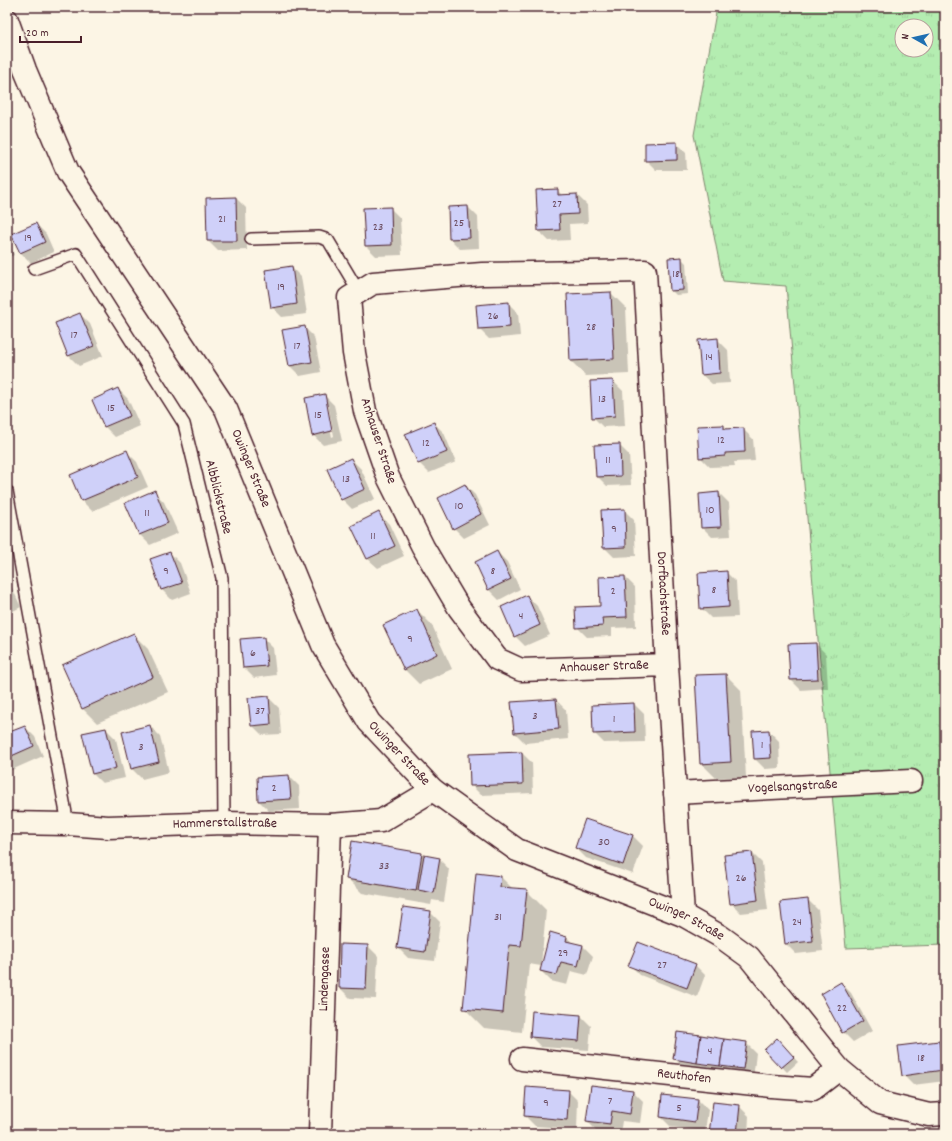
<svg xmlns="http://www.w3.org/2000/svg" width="952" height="1141" font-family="Dekko,sans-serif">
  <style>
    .grass { fill: url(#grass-tufts); stroke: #7f866e; fill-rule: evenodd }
    .shadow { fill: #0003; fill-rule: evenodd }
    .building { fill: #cfd0f9; stroke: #4a1f2b }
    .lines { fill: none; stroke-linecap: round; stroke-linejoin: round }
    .lane-casing { stroke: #4a1f2b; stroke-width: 14 }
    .street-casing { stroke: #4a1f2b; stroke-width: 25 }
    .secondary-casing { stroke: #4a1f2b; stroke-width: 25 }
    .lane { stroke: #fcf5e5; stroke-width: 11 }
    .street { stroke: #fcf5e5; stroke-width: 22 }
    .secondary { stroke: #fcf5e5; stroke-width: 22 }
    .labels { text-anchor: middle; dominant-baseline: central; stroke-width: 3; stroke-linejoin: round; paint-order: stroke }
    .number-label { font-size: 12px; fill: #6b4b5e }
    .street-label { font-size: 14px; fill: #4a1f2b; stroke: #fcf5e5 }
  </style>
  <defs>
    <pattern id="grass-tufts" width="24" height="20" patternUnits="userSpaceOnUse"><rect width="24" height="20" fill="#b4edb1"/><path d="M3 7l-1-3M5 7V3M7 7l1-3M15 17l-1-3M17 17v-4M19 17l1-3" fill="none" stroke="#9ccb98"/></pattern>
  </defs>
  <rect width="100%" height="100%" fill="#fcf5e5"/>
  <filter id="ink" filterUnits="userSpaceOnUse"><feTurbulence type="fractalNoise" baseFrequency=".025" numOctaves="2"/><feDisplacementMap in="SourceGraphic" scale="8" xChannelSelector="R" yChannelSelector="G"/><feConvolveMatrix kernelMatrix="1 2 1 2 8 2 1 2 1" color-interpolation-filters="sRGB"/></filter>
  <g filter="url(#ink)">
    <!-- grass -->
    <path class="grass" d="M 717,7 L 945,7 L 945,945 L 846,948 L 786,286 L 723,281 L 694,135 ZM 902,26 L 926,26 L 926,50 L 902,50 Z"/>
    <!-- shadow -->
    <g class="shadow">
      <polygon points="676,143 686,153 687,170 656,170 646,160"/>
      <polygon points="557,190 563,196 577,195 587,205 588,223 569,224 570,240 549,241 539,231 537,191"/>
      <polygon points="236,198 246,208 247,250 218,251 208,241 207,199"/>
      <polygon points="468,207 478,217 479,248 460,249 450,239"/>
      <polygon points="390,208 400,218 402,255 376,256 366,246"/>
      <polygon points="36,224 46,234 54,252 31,263 21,253 13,234"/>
      <polygon points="7,238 14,255 7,258"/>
      <polygon points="681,258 686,263 688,294 676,295 671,290"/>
      <polygon points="291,267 301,277 307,314 282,317 272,307"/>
      <polygon points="611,293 626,308 629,374 586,376 571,361"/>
      <polygon points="508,303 518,313 520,336 489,339 479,329"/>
      <polygon points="80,314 90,324 103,356 79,366 69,356 56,323"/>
      <polygon points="304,327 314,337 321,372 300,376 290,366"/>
      <polygon points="718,340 728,350 730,383 712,384 701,374"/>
      <polygon points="613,381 623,391 625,426 603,427 593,417"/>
      <polygon points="118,389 128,399 140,426 115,437 105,427 93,400"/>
      <path d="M 324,395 L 334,405 L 342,441 L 323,445 L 313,435 ZM 326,405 L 328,405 L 334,436 L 332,437 Z"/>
      <polygon points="434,423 444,433 456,462 429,473 419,463"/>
      <polygon points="724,426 728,430 743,429 753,439 755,461 734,462 735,466 710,467 700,457"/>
      <polygon points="619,445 629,455 631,485 607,486 597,476"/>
      <polygon points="127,452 137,462 148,487 92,511 82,501 71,476"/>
      <polygon points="351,459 361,469 375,499 352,509 342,499"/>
      <polygon points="465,485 475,495 490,525 464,538 454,528"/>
      <polygon points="154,492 164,502 178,533 150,545 140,535 126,504"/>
      <polygon points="719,493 729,503 731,536 712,537 702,527"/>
      <polygon points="624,510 634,520 636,556 614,557 604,547"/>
      <polygon points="379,514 389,524 404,556 378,568 368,559"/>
      <polygon points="497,552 507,562 520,589 499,600 489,590 476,563"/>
      <polygon points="170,553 180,563 191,593 172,600 162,590 151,560"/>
      <polygon points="726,572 736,582 738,617 711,618 701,608"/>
      <polygon points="7,577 21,607 7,614"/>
      <polygon points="625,577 635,587 636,627 612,628 612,636 587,637 577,627 601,607"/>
      <polygon points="527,596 537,606 550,635 525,646 515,636"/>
      <polygon points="417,610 432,625 452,669 419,684 404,669"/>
      <polygon points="133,634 148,649 168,692 97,723 82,708"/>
      <polygon points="263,638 273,648 276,675 254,678 244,668"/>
      <polygon points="816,644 826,654 828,688 801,690 791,680"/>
      <polygon points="726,675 741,690 746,777 716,778 701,763"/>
      <polygon points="269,698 279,708 281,734 262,735 252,725"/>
      <polygon points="556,700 566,710 568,739 525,743 515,733 512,703"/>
      <polygon points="634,704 644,714 645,742 604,743 594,733"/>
      <polygon points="150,726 160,736 169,772 142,779 132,769"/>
      <polygon points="25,727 35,737 43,756 7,772 7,735"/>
      <polygon points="106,729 116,739 125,778 102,783 92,773"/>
      <polygon points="769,731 779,741 780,768 765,769 755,759 753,732"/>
      <polygon points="522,753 532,763 533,793 481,795 471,785"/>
      <polygon points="289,776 299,786 300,809 269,811 259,801"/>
      <polygon points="585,820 633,836 643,846 633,874 586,858 576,848"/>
      <polygon points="353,842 422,854 424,856 439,859 449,869 444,902 432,900 431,905 362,893 347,878"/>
      <polygon points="752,853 762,863 768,910 741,913 731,903"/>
      <polygon points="501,877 513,889 526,890 546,910 541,966 529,964 522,1032 484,1028 464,1008"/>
      <polygon points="808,900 818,910 823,951 796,954 786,944"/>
      <polygon points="430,912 440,922 435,961 408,958 398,948"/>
      <polygon points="567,937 573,944 583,946 593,956 587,975 571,971 567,985 551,981 541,971"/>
      <polygon points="368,946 378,956 376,999 350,998 340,988"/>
      <polygon points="630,965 695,965 705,975 697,997 640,975"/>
      <polygon points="841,983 851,993 872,1031 853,1042 843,1032 822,994"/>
      <polygon points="581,1016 591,1026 589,1050 541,1047 531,1037"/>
      <polygon points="777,1040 798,1062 787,1072 766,1050"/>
      <polygon points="939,1042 945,1048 945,1081 913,1085 903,1075"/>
      <polygon points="746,1043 756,1053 753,1079 685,1069 675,1059"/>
      <polygon points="592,1086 633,1091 643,1101 640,1123 622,1121 620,1134 597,1131 587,1121"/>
      <polygon points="568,1091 578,1101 577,1129 535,1126 525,1116"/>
      <polygon points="698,1100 708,1110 705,1131 671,1127 661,1117"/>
      <polygon points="739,1106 749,1116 748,1134 711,1134"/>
    </g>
    <!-- building -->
    <g class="building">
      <polygon points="677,142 677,160 645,161 645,143"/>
      <polygon points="558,189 558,195 577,194 578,214 559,215 560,230 538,231 536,190"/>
      <polygon points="236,197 237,241 207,241 206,198"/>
      <polygon points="468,206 470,238 449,239 448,207"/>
      <polygon points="391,207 392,245 365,246 363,208"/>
      <polygon points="36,223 45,242 20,253 11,234"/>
      <polygon points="682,257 683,290 670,291 668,258"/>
      <polygon points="292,266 297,304 271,308 265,270"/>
      <polygon points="611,292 614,359 570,361 567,294"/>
      <polygon points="509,302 510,327 478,329 476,305"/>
      <polygon points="80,313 94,346 68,356 55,323"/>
      <polygon points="305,326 312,362 289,366 282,330"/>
      <polygon points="718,338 720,373 701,375 698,340"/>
      <polygon points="613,380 615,416 592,418 590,381"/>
      <polygon points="118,388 130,416 104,427 92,400"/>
      <polygon points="325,394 332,431 312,436 305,398"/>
      <polygon points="434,422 447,452 418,464 405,434"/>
      <polygon points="724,425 724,429 744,428 745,452 725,453 725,456 699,458 697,426"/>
      <polygon points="620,444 621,476 596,477 594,445"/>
      <polygon points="127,450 138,477 81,501 70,475"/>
      <polygon points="351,458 365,489 341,500 327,469"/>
      <polygon points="465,484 481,514 453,529 438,498"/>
      <polygon points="155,490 168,523 139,535 125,503"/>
      <polygon points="719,492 721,527 701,528 699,494"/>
      <polygon points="625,509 626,547 603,548 601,510"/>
      <polygon points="379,512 395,546 367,559 351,526"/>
      <polygon points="497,551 511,579 488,590 475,562"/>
      <polygon points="170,552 182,583 161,590 150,559"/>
      <polygon points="727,571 729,607 700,609 698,573"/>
      <polygon points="625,576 627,617 602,618 603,626 576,628 575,607 600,606 599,577"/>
      <polygon points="527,595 540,625 514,637 501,607"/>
      <polygon points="417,609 437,654 404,670 383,625"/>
      <polygon points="134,633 153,677 82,709 62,665"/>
      <polygon points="264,637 267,666 243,668 240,639"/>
      <polygon points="816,643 818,679 790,680 788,644"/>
      <polygon points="726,674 731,762 700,764 695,675"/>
      <polygon points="269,696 271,724 251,726 248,698"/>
      <polygon points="556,699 559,729 514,733 511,702"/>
      <polygon points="634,703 635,732 593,734 592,705"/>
      <polygon points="150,725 159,762 131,769 122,732"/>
      <polygon points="25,726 34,746 7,758 7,733"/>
      <polygon points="106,728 116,768 92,774 82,733"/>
      <polygon points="769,730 771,758 754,759 752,731"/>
      <polygon points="522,752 523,784 470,786 469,754"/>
      <polygon points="289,775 291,799 258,801 257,777"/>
      <polygon points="585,819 633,835 623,865 575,848"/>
      <polygon points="352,841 422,853 416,891 346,879"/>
      <polygon points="752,852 758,900 730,904 724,855"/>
      <polygon points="424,855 440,858 434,893 418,890"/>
      <polygon points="476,873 501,876 500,887 527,889 521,946 509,945 503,1013 463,1009"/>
      <polygon points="808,899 813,941 785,944 780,902"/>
      <polygon points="403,907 431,911 425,952 397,948"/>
      <polygon points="550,932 567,937 566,941 583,945 578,966 561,962 557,975 540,971"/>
      <polygon points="638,942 696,964 687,988 628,966"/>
      <polygon points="340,944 368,945 366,989 339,988"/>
      <polygon points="841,982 863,1021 842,1033 821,994"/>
      <polygon points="532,1011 581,1015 579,1041 530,1037"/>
      <polygon points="677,1032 701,1035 697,1063 673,1059"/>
      <polygon points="701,1035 724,1039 720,1066 697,1063"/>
      <polygon points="777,1038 794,1057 781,1068 764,1050"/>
      <polygon points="724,1039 747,1042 743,1069 720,1066"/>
      <polygon points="939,1041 943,1070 902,1076 898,1046"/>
      <polygon points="591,1085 633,1090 630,1114 612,1111 610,1124 586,1121"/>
      <polygon points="526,1087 569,1090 567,1120 524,1116"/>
      <polygon points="662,1095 698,1099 695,1122 660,1117"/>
      <polygon points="713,1102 740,1105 737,1134 709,1134"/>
    </g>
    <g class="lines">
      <defs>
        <g id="lane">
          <polyline points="251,239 319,237 328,240 359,292"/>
          <polyline points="34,269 76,254 184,424 222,578 224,823"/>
          <polyline points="7,491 68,824"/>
        </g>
        <g id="street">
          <path id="s1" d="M 667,665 L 521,670 L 497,659 L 459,608 L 423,547 L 388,477 L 365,411 L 354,353 L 349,298 L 373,283 L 482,274 L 645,271 L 667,665 L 683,915"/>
          <path id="s2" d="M 675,793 L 911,781"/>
          <path id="s3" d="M 7,823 L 68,824 L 108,827 L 224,823 L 330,825 L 381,821 L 433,790"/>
          <path id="s4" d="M 522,1059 L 771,1086 L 813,1089 L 839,1069"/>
          <path id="s5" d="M 320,1134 L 330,825"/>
        </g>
        <g id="secondary">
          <path id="s6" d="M 7,20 L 25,70 L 68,172 L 226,409 L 323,645 L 369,722 L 433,790 L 517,850 L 683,915 L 720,936 L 749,957 L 839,1069 L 880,1103 L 929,1115 L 945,1114"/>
        </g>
      </defs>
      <!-- lane casing -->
      <use href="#lane" class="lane-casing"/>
      <!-- street casing -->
      <use href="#street" class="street-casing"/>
      <!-- secondary casing -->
      <use href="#secondary" class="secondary-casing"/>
      <!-- lane -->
      <use href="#lane" class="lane"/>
      <!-- street -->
      <use href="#street" class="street"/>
      <!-- secondary -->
      <use href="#secondary" class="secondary"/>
    </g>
  </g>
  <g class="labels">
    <!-- number labels -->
    <g class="number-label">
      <text x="557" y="204">27</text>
      <text x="222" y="219">21</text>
      <text x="459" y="223">25</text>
      <text x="378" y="227">23</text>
      <text x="28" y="238">19</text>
      <text x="676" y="274">18</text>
      <text x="281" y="287">19</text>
      <text x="493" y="316">26</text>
      <text x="591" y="327">28</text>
      <text x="74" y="335">17</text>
      <text x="297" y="346">17</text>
      <text x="709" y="357">14</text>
      <text x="602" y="399">13</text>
      <text x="111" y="408">15</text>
      <text x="318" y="415">15</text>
      <text x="721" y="440">12</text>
      <text x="426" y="443">12</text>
      <text x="608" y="460">11</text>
      <text x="346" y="479">13</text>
      <text x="459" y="506">10</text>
      <text x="710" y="510">10</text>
      <text x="147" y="513">11</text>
      <text x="614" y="529">9</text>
      <text x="373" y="536">11</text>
      <text x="166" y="571">9</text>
      <text x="493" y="571">8</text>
      <text x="714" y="590">8</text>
      <text x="613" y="591">2</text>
      <text x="521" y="616">4</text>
      <text x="410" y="639">9</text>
      <text x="253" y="653">6</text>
      <text x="260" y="711">37</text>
      <text x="535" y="716">3</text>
      <text x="614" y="719">1</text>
      <text x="762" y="745">1</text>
      <text x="141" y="747">3</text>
      <text x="274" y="788">2</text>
      <text x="604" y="842">30</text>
      <text x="384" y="866">33</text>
      <text x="741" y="878">26</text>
      <text x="498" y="917">31</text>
      <text x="797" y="922">24</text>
      <text x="563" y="953">29</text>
      <text x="662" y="965">27</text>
      <text x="842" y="1008">22</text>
      <text x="710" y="1051">4</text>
      <text x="921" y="1058">18</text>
      <text x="610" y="1101">7</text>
      <text x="546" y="1103">9</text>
      <text x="679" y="1108">5</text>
    </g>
    <!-- street labels -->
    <g class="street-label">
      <text transform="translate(378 441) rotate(72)">Anhauser Straße</text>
      <text stroke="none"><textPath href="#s6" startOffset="513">Owinger Straße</textPath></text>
      <text transform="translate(218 497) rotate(76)">Albblickstraße</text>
      <text stroke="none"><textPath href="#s1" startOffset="1193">Dorfbachstraße</textPath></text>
      <text transform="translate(604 667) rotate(-2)">Anhauser Straße</text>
      <text stroke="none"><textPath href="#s6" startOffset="837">Owinger Straße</textPath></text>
      <text stroke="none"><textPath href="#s2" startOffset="118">Vogelsangstraße</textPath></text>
      <text stroke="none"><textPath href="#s3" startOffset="218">Hammerstallstraße</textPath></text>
      <text stroke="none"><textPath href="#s6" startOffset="1173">Owinger Straße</textPath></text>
      <text stroke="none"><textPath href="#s5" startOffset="155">Lindengasse</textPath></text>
      <text stroke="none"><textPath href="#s4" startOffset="163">Reuthofen</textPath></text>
    </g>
  </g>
  <!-- margin -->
  <rect width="952" height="1141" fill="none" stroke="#fcf5e5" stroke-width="24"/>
  <rect x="12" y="12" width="928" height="1117" fill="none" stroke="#4a1f2b" stroke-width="1.5" filter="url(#ink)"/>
  <!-- north arrow -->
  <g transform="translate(914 38) rotate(278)"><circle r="19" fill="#fcf5e5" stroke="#b59f9b"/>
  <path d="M0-3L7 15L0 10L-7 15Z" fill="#1f6fb2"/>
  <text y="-6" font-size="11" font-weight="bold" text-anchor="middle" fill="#4a1f2b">N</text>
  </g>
  <!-- scale -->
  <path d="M20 36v6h61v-6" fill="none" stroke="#4a1f2b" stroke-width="2"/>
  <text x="26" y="36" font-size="12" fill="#4a1f2b" stroke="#fcf5e5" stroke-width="3" paint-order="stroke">20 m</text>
</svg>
